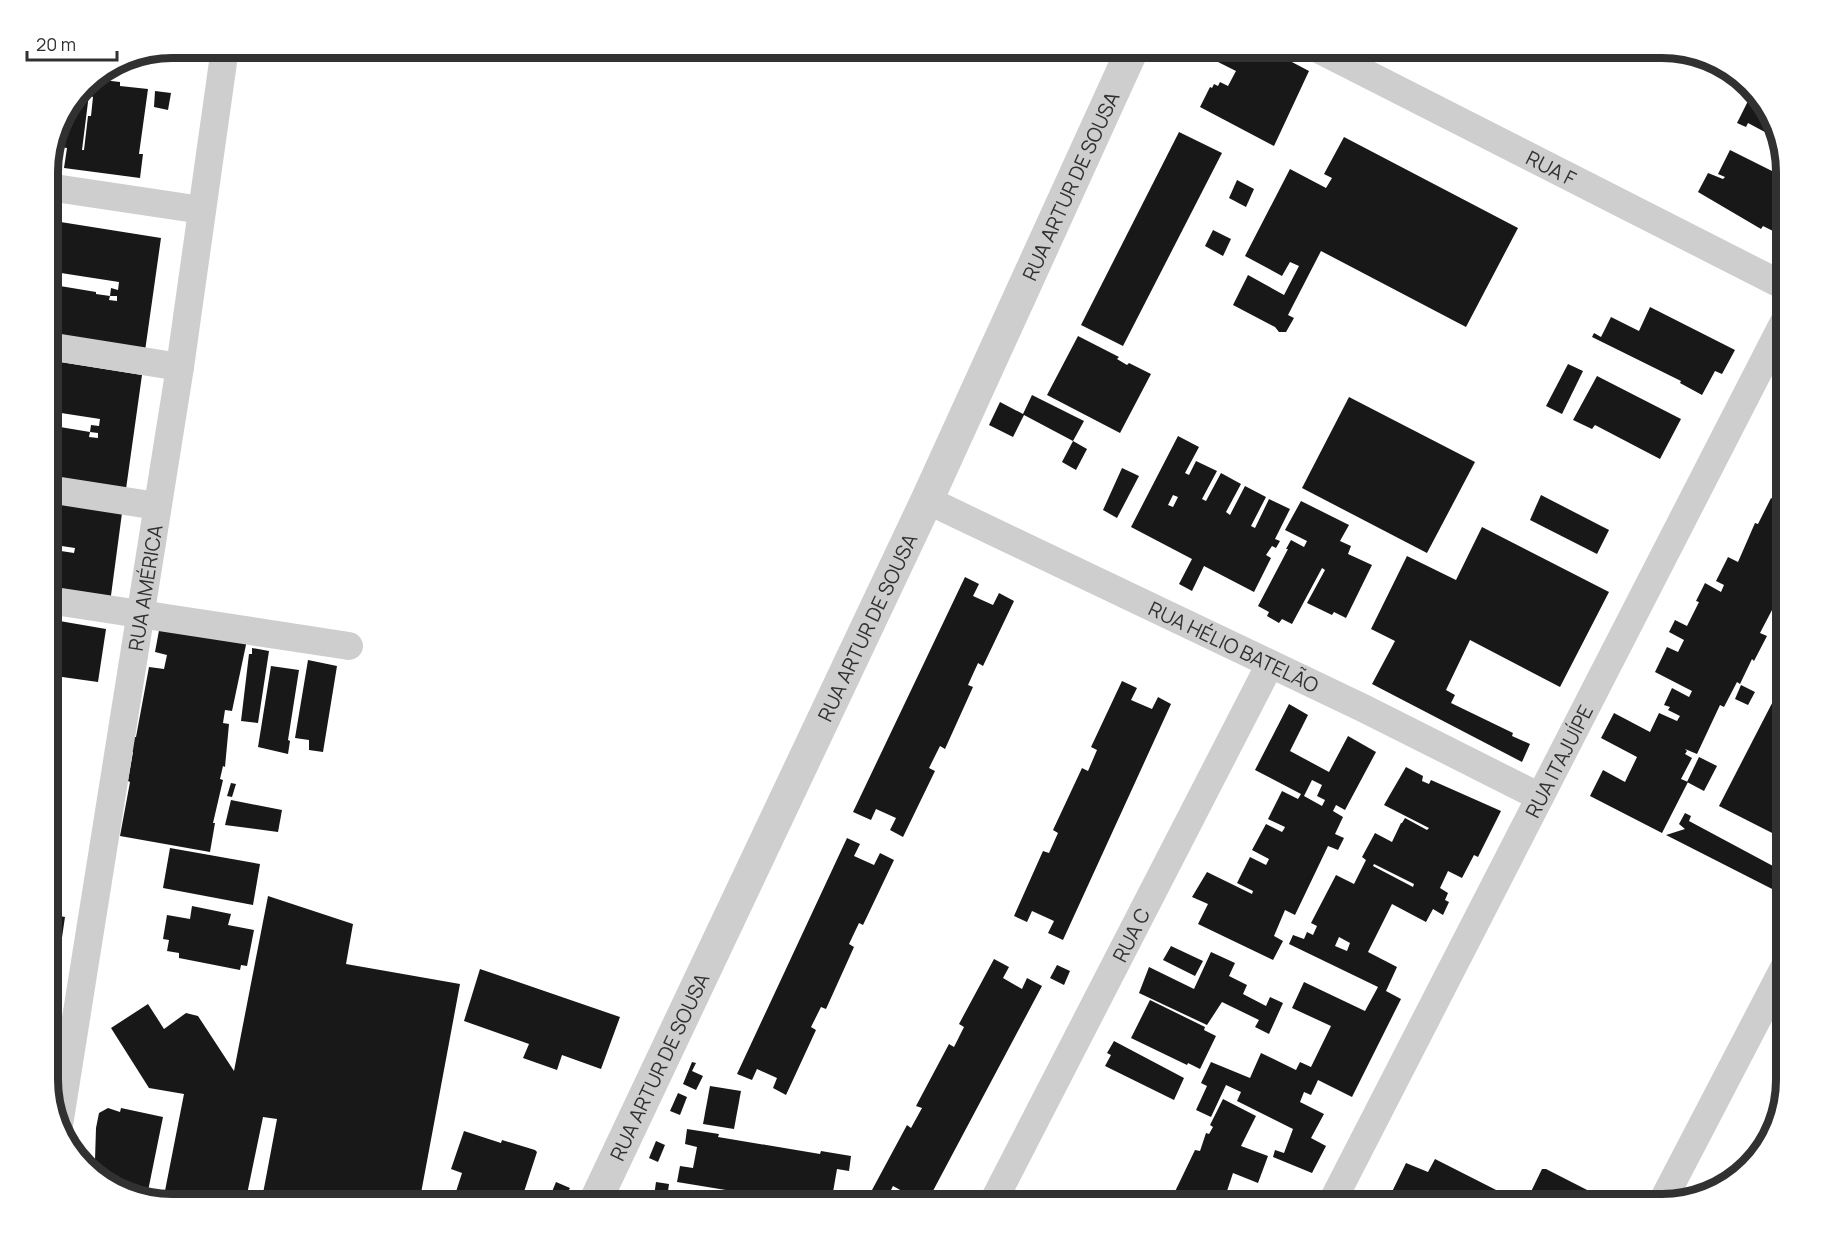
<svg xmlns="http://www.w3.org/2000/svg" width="1834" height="1252" font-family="Manrope,sans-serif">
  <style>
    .building { fill: #181818; fill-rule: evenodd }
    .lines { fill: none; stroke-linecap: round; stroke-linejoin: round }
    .minor { stroke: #cecece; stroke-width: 28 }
    .tertiary { stroke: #cecece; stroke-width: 33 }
    .labels { text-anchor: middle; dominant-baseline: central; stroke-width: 6; stroke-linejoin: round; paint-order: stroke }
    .street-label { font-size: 20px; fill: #313131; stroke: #fff }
    .rim { fill: none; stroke: #313131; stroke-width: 8 }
  </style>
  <rect width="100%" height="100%" fill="#fff"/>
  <!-- building -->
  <g class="building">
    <polygon points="1227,48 1265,48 1309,71 1274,146 1200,107 1210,87 1212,88 1214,84 1218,86 1220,82 1228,86 1236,71 1218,62"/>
    <polygon points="94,79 120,82 120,86 148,89 139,154 143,154 140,178 64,168 67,148 56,146 54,167 48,166 58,124 79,92 89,94 82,150 84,150 88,116 91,116 93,97 91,96"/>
    <polygon points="155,91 171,93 168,110 154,107"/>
    <polygon points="1749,99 1763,105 1773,117 1778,139 1748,123 1746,127 1737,123"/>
    <polygon points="1179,132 1222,153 1123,346 1081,325"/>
    <polygon points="1344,137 1518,228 1466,327 1321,251 1288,315 1294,318 1286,332 1279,332 1275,327 1233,305 1248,275 1284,295 1299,266 1290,262 1282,276 1245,256 1290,169 1326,188 1332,178 1324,174"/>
    <polygon points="1730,150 1786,178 1786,208 1774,201 1772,205 1786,213 1777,233 1763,226 1761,229 1698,192 1708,173 1723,179 1725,177 1718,174"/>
    <polygon points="1237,180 1254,189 1246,207 1229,198"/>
    <polygon points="48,220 161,238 145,351 48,335 48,284 96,292 96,294 110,296 109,300 117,301 117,296 110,296 111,288 118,290 119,282 48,271"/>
    <polygon points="1213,230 1231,239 1223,256 1205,246"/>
    <polygon points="1650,307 1735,350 1722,374 1715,371 1702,395 1680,383 1681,381 1592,337 1594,333 1601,337 1611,317 1639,331"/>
    <polygon points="1078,336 1119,357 1117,359 1127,365 1129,363 1151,374 1120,433 1047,395"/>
    <polygon points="48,360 142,375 126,489 48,476 48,425 90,432 89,437 98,438 98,433 90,432 91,425 99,426 100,419 48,411"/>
    <polygon points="1568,364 1583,371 1562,414 1546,406"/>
    <polygon points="1597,376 1681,419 1660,459 1595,425 1592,429 1573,420"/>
    <polygon points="1032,395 1084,421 1073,441 1024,415 1013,437 989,425 1000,402 1023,414"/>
    <polygon points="1349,397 1475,462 1427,553 1302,488"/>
    <path d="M 1178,436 L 1199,447 L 1185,473 L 1189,475 L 1196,461 L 1217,471 L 1202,499 L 1206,501 L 1221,473 L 1241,484 L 1226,512 L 1230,515 L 1245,486 L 1266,497 L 1251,526 L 1255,528 L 1269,499 L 1290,509 L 1275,539 L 1280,541 L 1276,548 L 1272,546 L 1266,555 L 1271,558 L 1254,592 L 1204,566 L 1192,591 L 1179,584 L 1192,559 L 1131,527 ZM 1173,495 L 1178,497 L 1173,507 L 1168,505 Z"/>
    <polygon points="1073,441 1087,449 1076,470 1062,462"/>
    <polygon points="1122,468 1139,476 1117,518 1103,510"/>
    <polygon points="1786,471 1786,557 1774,581 1786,587 1786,631 1783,637 1776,633 1784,616 1772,610 1760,633 1767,636 1754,661 1752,659 1740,684 1737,682 1724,707 1720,705 1697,754 1685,749 1687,751 1685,754 1692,758 1681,779 1688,782 1662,833 1590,796 1603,770 1625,782 1637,757 1601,738 1614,713 1650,732 1659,713 1677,721 1680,716 1668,710 1670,707 1664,705 1672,688 1689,697 1692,691 1655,672 1667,647 1678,652 1684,640 1669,632 1675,620 1687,626 1699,602 1696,601 1705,583 1721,592 1724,585 1716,581 1728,557 1738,562 1755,523 1758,524 1771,498 1776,501 1778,494 1775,492"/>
    <polygon points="1541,495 1609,530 1597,554 1530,520"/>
    <polygon points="48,500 122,513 110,603 48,593 48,549 74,553 75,548 48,544"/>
    <polygon points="1301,501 1349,525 1340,541 1351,546 1348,554 1372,565 1346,618 1334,612 1332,615 1307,603 1325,570 1322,568 1292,624 1282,619 1279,623 1267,616 1269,612 1258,606 1288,549 1286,549 1291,540 1304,547 1307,541 1285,530"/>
    <polygon points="1482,527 1609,592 1560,687 1470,640 1446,690 1455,695 1451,703 1513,733 1512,736 1530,744 1522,762 1372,684 1395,641 1371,629 1407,556 1456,580"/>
    <polygon points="965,577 979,584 973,596 993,605 999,593 1014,601 983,666 978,663 968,685 973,687 945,749 940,746 929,768 935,771 903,837 890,830 896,818 876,809 871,820 853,812"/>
    <polygon points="48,619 106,629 98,682 48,675"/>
    <polygon points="160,625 247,640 232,711 225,710 223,723 229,724 225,767 223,766 220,779 223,780 213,823 215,823 210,852 120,836 130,782 128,781 133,752 130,752 132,737 136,737 149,667 164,669 167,655 155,652"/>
    <polygon points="252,648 269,651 258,723 241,721 249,654 252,654"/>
    <polygon points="308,660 337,666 323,752 309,750 309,740 295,738"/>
    <polygon points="271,666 299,670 288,740 290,741 288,754 258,747"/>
    <polygon points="1786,676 1786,826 1780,837 1719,806"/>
    <polygon points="1122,681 1137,688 1131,700 1152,709 1158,697 1171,704 1063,940 1048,933 1054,921 1032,911 1027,922 1014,916 1043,851 1049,853 1058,833 1053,830 1082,768 1088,771 1097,750 1091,747"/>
    <polygon points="1741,685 1755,692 1748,705 1735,699"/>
    <path d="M 1289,704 L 1308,715 L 1290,751 L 1329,772 L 1348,736 L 1376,752 L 1345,810 L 1336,805 L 1333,811 L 1343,817 L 1335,834 L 1344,838 L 1338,850 L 1328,846 L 1295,915 L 1285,910 L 1274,936 L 1283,941 L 1273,960 L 1198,924 L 1208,904 L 1192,897 L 1207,872 L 1252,894 L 1253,891 L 1237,883 L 1250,857 L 1266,865 L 1269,859 L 1252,850 L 1266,824 L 1282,832 L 1284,829 L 1285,827 L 1268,819 L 1282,791 L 1298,799 L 1301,794 L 1255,770 ZM 1312,780 L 1322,785 L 1317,796 L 1325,800 L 1322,806 L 1304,796 Z"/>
    <polygon points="1699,757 1717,766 1704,791 1687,782"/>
    <path d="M 1406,767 L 1423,776 L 1422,781 L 1429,784 L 1431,780 L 1501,811 L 1478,857 L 1474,855 L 1462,878 L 1448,871 L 1440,888 L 1448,893 L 1445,900 L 1449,902 L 1443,915 L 1433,909 L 1426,922 L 1392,904 L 1368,952 L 1397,967 L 1386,991 L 1401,999 L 1352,1097 L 1318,1080 L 1311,1095 L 1304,1092 L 1300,1102 L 1324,1114 L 1311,1138 L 1326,1146 L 1312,1173 L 1273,1157 L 1275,1150 L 1284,1153 L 1293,1129 L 1237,1101 L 1241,1092 L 1226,1085 L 1211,1117 L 1196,1110 L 1207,1086 L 1201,1083 L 1211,1062 L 1250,1078 L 1261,1053 L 1296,1070 L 1300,1062 L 1311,1067 L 1331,1026 L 1292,1008 L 1304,982 L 1365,1011 L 1378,987 L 1289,944 L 1293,935 L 1304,939 L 1307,932 L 1313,935 L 1317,926 L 1311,923 L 1336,875 L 1354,884 L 1366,860 L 1362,857 L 1375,833 L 1392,842 L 1401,823 L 1402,823 L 1405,818 L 1427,830 L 1429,828 L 1384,805 ZM 1374,864 L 1414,884 L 1413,887 L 1373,866 ZM 1339,937 L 1350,943 L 1347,951 L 1335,946 Z"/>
    <polygon points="231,783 236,784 232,797 227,796"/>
    <polygon points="231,800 282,810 278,832 225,825"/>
    <polygon points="1685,813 1691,816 1689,821 1786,873 1786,886 1782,894 1666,835 1685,829 1679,824"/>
    <polygon points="847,838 860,844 854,856 874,865 880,853 894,860 863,925 859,923 849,944 854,947 826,1009 821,1007 811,1027 816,1030 786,1095 773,1088 777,1078 757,1069 752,1080 737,1074"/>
    <polygon points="170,848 260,864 253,905 163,888"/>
    <polygon points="268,896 353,924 346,964 460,984 419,1204 261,1204 277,1119 263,1117 245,1204 172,1204 163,1201 184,1094 149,1088 111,1028 148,1004 164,1029 186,1013 198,1016 234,1071"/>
    <polygon points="192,906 231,914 228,925 254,930 247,966 241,965 240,970 179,958 179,953 167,951 169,940 163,939 167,915 190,919"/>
    <polygon points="54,915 65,917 58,965 48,964 48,924 53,924"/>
    <polygon points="1171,946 1203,961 1195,976 1163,960"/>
    <polygon points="1211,952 1235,963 1229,976 1247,985 1243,994 1266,1006 1270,997 1283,1003 1269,1034 1255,1027 1259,1020 1222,1002 1207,1025 1139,993 1149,967 1194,989"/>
    <polygon points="994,959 1009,967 1003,978 1022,989 1027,978 1042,986 926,1204 909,1204 913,1197 893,1186 887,1198 872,1190 907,1125 911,1128 922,1108 916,1106 949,1044 954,1047 964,1027 959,1024"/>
    <polygon points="1057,965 1070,971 1064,985 1050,978"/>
    <polygon points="480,969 620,1017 601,1069 562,1055 557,1070 523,1058 529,1044 464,1021"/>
    <polygon points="1150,1000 1205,1027 1204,1030 1216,1036 1200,1069 1188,1063 1187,1065 1131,1038"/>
    <polygon points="1114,1041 1184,1078 1174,1100 1105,1066 1111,1055 1107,1053"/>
    <polygon points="692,1062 696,1063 692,1071 703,1076 696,1090 683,1084"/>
    <polygon points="710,1086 741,1091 734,1129 703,1124"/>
    <polygon points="678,1093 687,1097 680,1115 670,1111"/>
    <polygon points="1223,1099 1256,1116 1241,1146 1268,1156 1258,1183 1233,1173 1224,1200 1206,1194 1203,1204 1169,1204 1195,1150 1200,1151 1206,1133 1209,1134 1213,1127 1210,1125"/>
    <polygon points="108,1108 120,1112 121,1108 163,1117 147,1196 103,1183 96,1176 97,1172 107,1174 108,1170 98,1167 95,1160 96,1128 99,1113"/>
    <polygon points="687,1129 719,1134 718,1137 820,1154 821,1151 851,1156 849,1171 837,1169 833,1192 845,1195 843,1204 811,1204 677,1182 680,1166 693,1168 697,1147 685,1144"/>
    <polygon points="464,1131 501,1143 502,1140 535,1150 537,1152 521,1201 532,1204 464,1204 453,1201 462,1173 451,1169"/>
    <polygon points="656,1141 665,1145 658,1162 649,1158"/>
    <polygon points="1435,1159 1504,1194 1523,1204 1401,1204 1389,1198 1406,1163 1428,1172"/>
    <polygon points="1542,1169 1546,1169 1593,1193 1596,1196 1592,1204 1525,1204"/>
    <polygon points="556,1182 570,1188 562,1204 547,1204"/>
    <polygon points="656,1182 669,1184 667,1198 654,1196"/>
  </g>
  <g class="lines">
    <!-- minor -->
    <g class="minor">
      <path id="s1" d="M 1316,48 L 1786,287"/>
      <polyline points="48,187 202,210"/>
      <polyline points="48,346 180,367"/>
      <polyline points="48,489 157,506"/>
      <path id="s2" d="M 927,500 L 1363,708 L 1540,797"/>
      <polyline points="48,600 349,646"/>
      <path id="s3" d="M 59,1125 L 180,367 L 225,48"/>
      <path id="s4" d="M 992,1204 L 1270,664"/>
      <path id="s5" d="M 1331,1204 L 1786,318"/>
      <polyline points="1661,1204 1786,964"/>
    </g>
    <!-- tertiary -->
    <path class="tertiary" id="s6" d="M 594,1204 L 927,500 L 1133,48"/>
  </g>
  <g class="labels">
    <!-- street labels -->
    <g class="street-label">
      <text stroke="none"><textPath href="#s1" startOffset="264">RUA F</textPath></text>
      <text stroke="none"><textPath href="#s6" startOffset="1124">RUA ARTUR DE SOUSA</textPath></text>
      <text stroke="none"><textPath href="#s3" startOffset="544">RUA AMÉRICA</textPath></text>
      <text stroke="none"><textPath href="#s6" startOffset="638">RUA ARTUR DE SOUSA</textPath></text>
      <text stroke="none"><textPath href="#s2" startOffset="340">RUA HÉLIO BATELÃO</textPath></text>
      <text stroke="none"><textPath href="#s5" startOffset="498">RUA ITAJUÍPE</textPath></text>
      <text stroke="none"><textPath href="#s4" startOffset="303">RUA C</textPath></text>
      <text stroke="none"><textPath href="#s6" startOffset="152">RUA ARTUR DE SOUSA</textPath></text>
    </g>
  </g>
  <!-- crop -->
  <path d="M0 0H1834V1252H0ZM172 58H1662A114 114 0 0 1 1776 172V1080A114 114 0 0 1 1662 1194H172A114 114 0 0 1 58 1080V172A114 114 0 0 1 172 58Z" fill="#fff" fill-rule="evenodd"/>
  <path class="rim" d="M172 58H1662A114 114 0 0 1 1776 172V1080A114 114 0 0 1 1662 1194H172A114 114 0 0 1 58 1080V172A114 114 0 0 1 172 58Z"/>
  <!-- scale -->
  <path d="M27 51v9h90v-9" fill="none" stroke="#313131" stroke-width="3"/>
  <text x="36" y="51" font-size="18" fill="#313131" stroke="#ffffff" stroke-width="4.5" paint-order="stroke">20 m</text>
</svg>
